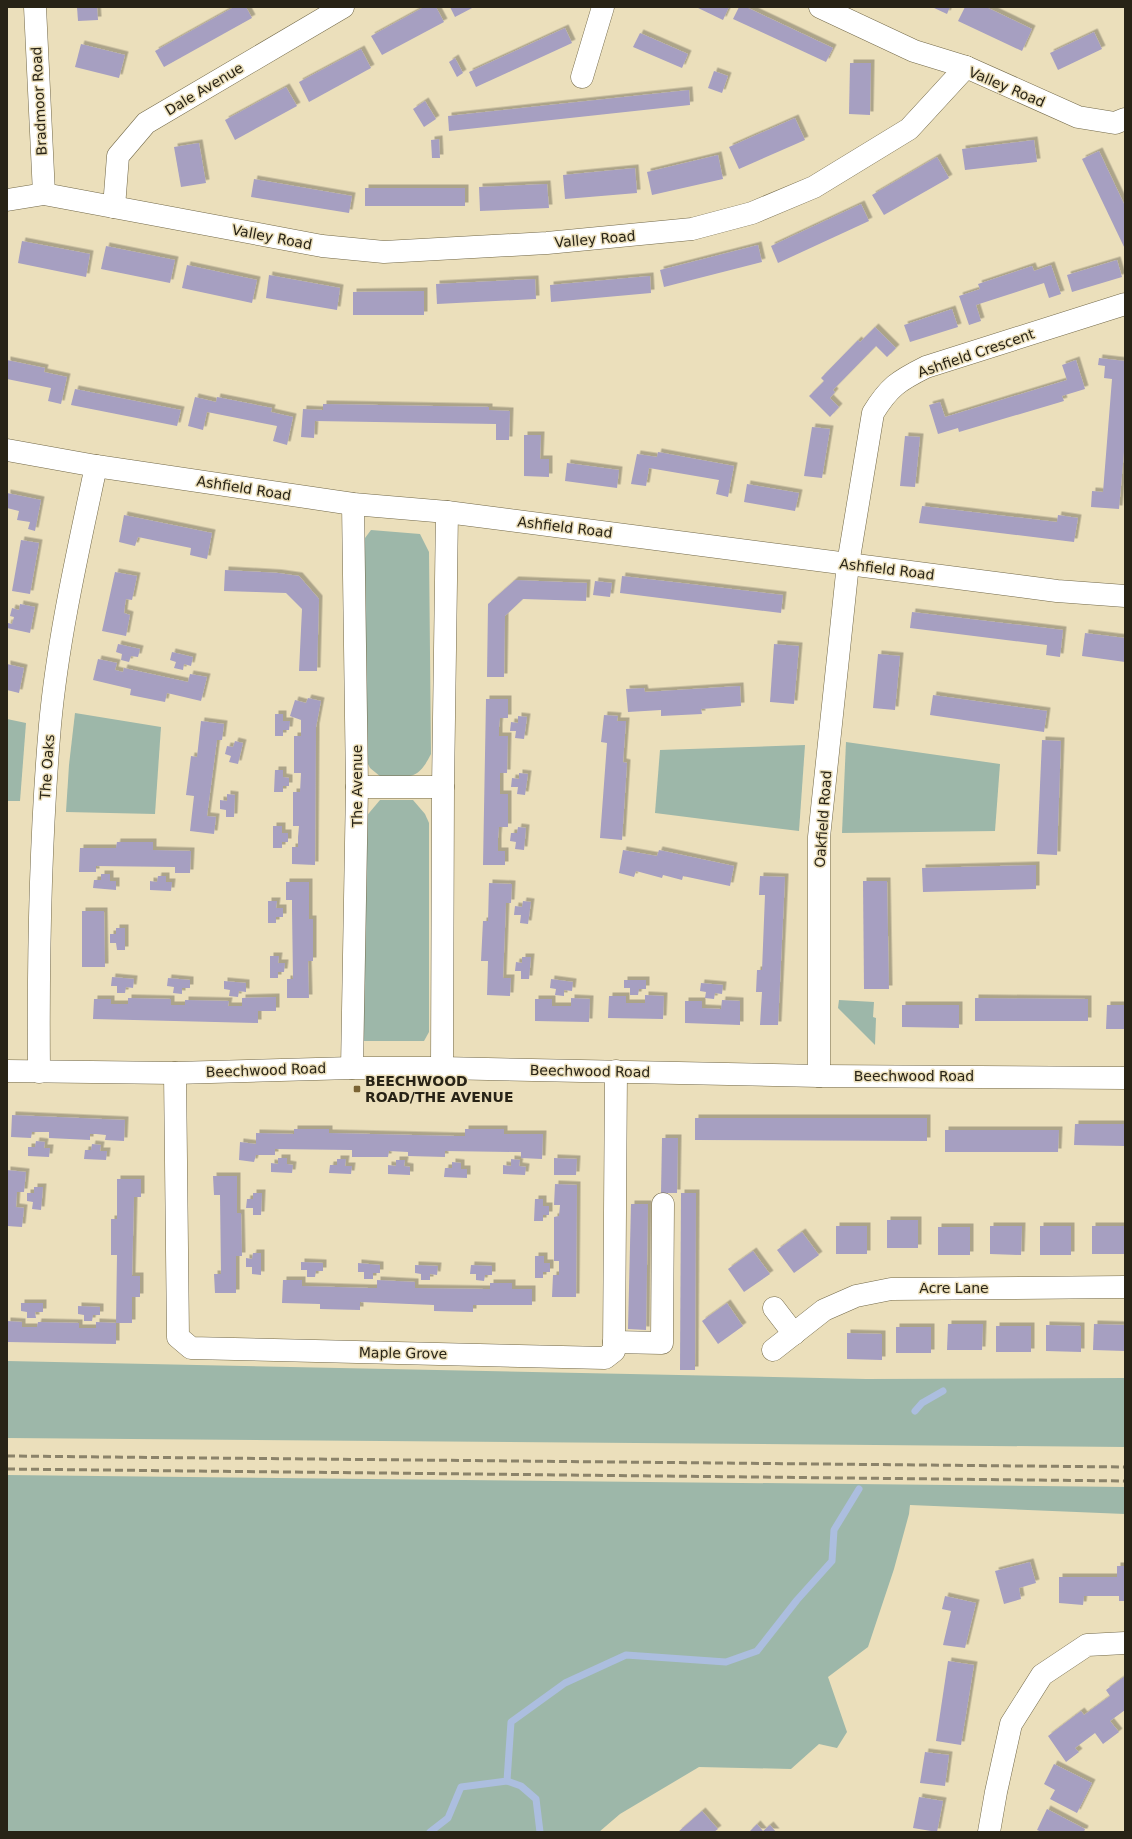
<svg xmlns="http://www.w3.org/2000/svg" width="1132" height="1839" font-family="'DejaVu Sans',sans-serif">
  <style>
    .green { fill: #9db7a9 }
    .lines { fill: none; stroke-linecap: round; stroke-linejoin: round }
    .stream { stroke: #acbedf; stroke-width: 7 }
    .building { fill: #a69fc1; filter: url(#shadow) }
    .minor-casing { stroke: #726848; stroke-width: 23 }
    .minor { stroke: #fff; stroke-width: 22 }
    .rail { stroke: #8b836a; stroke-width: 3; stroke-dasharray: 8 4; stroke-linecap: butt }
    .poi-dot { fill: #7a6333; stroke: #ebdfbb; stroke-width: 1.5 }
    .labels { text-anchor: middle; dominant-baseline: central; stroke-width: 3; stroke-linejoin: round; paint-order: stroke }
    .street-label { font-size: 14px; fill: #282316; stroke: #ebdfbb }
    .poi-label { font-size: 14px; font-weight: bold; fill: #282316; stroke: #ebdfbb; text-anchor: start }
  </style>
  <defs>
    <filter id="shadow"><feDropShadow dx="3.5" dy="-3.5" stdDeviation="0" flood-color="#0004"/></filter>
  </defs>
  <rect width="100%" height="100%" fill="#ebdfbb"/>
  <!-- green -->
  <g class="green">
    <path d="M 371,530 L 420,534 L 429,552 L 431,754 C 417,782 410,776 381,777 L 370,768 L 364,756 L 365,538 Z"/>
    <polygon points="75,713 161,727 155,814 66,812 69,765"/>
    <polygon points="7,719 26,723 20,801 7,801"/>
    <polygon points="846,742 1000,764 995,831 842,833"/>
    <polygon points="805,745 799,831 655,813 660,750"/>
    <polygon points="380,800 413,800 425,814 429,823 429,1032 424,1041 364,1041 360,1033 364,819"/>
    <polygon points="839,1000 874,1002 873,1017 876,1018 875,1045 838,1008"/>
    <polygon points="7,1361 866,1379 1125,1378 1125,1447 7,1438"/>
    <polygon points="7,1475 1125,1487 1125,1514 910,1505 909,1514 894,1569 868,1647 828,1677 847,1732 837,1748 819,1744 791,1769 699,1767 620,1814 599,1832 7,1832"/>
  </g>
  <g class="lines">
    <!-- stream -->
    <g class="stream">
      <polyline points="915,1411 922,1403 943,1391"/>
      <polyline points="507,1781 521,1786 536,1799 540,1832"/>
      <polyline points="430,1832 448,1818 461,1787 507,1781 511,1722 565,1683 626,1655 726,1662 757,1651 797,1600 832,1561 834,1530 859,1489"/>
    </g>
  </g>
  <!-- building -->
  <g class="building">
    <polygon points="77,7 97,7 98,20 78,21"/>
    <polygon points="234,7 246,7 252,18 164,67 155,51"/>
    <polygon points="424,7 436,7 444,22 382,55 371,36"/>
    <polygon points="450,7 474,7 455,17"/>
    <polygon points="696,7 729,7 723,20"/>
    <polygon points="739,7 746,7 833,48 826,62 733,19"/>
    <polygon points="932,7 950,7 947,14"/>
    <polygon points="965,7 986,7 1032,29 1022,51 958,21"/>
    <polygon points="565,28 572,43 476,87 469,72"/>
    <polygon points="1094,32 1102,49 1058,70 1050,53"/>
    <polygon points="640,33 688,54 682,68 633,47"/>
    <polygon points="81,44 125,55 119,78 75,67"/>
    <polygon points="361,49 371,68 309,102 299,82"/>
    <polygon points="455,58 463,73 457,77 449,62"/>
    <polygon points="850,63 871,63 870,115 849,114"/>
    <polygon points="714,71 728,76 722,93 708,88"/>
    <polygon points="286,87 297,106 235,140 225,120"/>
    <polygon points="689,90 690,105 449,131 448,116"/>
    <polygon points="425,101 436,119 424,127 413,109"/>
    <polygon points="795,118 805,140 739,169 729,147"/>
    <polygon points="439,139 440,158 432,158 431,140"/>
    <polygon points="1034,140 1037,162 965,170 962,149"/>
    <polygon points="199,143 206,183 181,187 174,147"/>
    <polygon points="1099,151 1125,206 1125,249 1082,159"/>
    <polygon points="718,155 723,179 652,195 647,172"/>
    <polygon points="937,157 949,178 884,215 872,195"/>
    <polygon points="635,168 637,193 565,199 563,175"/>
    <polygon points="254,179 352,196 349,213 251,197"/>
    <polygon points="547,184 549,208 480,211 479,187"/>
    <rect x="365" y="188" width="100" height="18"/>
    <polygon points="861,204 869,221 778,263 771,246"/>
    <polygon points="22,241 90,254 86,277 18,263"/>
    <polygon points="758,245 762,262 664,287 660,270"/>
    <polygon points="106,246 175,260 170,283 101,269"/>
    <polygon points="1117,260 1122,277 1072,292 1067,275"/>
    <polygon points="187,265 257,280 252,303 182,288"/>
    <polygon points="1051,265 1061,294 1049,298 1044,283 976,305 981,321 969,325 959,296 980,289 978,284 1032,266 1034,271"/>
    <polygon points="269,275 340,288 337,310 266,298"/>
    <polygon points="650,276 651,293 551,302 550,285"/>
    <polygon points="535,279 536,299 437,304 436,284"/>
    <polygon points="424,291 424,315 353,315 353,292"/>
    <polygon points="952,309 958,327 910,342 904,325"/>
    <polygon points="875,327 896,348 887,357 876,346 833,390 835,392 830,398 839,407 830,417 809,396 824,381 821,378 858,340 860,342"/>
    <polygon points="1099,358 1125,361 1125,440 1119,509 1091,507 1092,491 1103,492 1112,379 1104,378 1105,366 1098,365"/>
    <polygon points="7,360 45,368 44,372 67,377 61,404 48,401 51,388 7,379"/>
    <polygon points="1076,360 1085,389 1062,396 1064,401 959,432 958,428 938,434 929,405 940,402 945,417 1067,380 1062,365"/>
    <polygon points="75,389 181,410 177,426 71,405"/>
    <polygon points="195,397 216,402 217,397 272,408 271,412 293,417 287,445 273,441 277,426 207,412 203,430 188,426"/>
    <polygon points="323,404 489,407 489,410 510,411 509,440 496,440 496,424 315,421 314,438 301,437 303,409 323,410"/>
    <polygon points="812,427 830,429 822,478 804,476"/>
    <polygon points="524,435 541,435 540,459 549,459 549,477 524,476"/>
    <polygon points="905,436 920,437 915,487 900,486"/>
    <polygon points="658,452 734,466 728,497 716,494 719,480 649,468 646,486 631,484 637,454 657,457"/>
    <polygon points="567,463 619,470 617,488 565,481"/>
    <polygon points="747,484 799,493 795,511 744,502"/>
    <polygon points="7,493 41,500 35,531 28,529 30,522 17,520 19,511 7,508"/>
    <polygon points="922,506 1057,522 1058,515 1078,518 1074,542 919,523"/>
    <polygon points="124,515 212,533 207,559 190,555 191,548 138,537 135,546 119,542"/>
    <polygon points="21,540 39,543 30,594 12,591"/>
    <polygon points="225,570 278,573 299,576 319,599 317,671 299,671 302,609 286,593 224,591"/>
    <polygon points="115,572 137,576 132,600 126,599 125,605 124,613 130,615 126,636 102,631"/>
    <polygon points="622,576 783,595 781,613 620,593"/>
    <polygon points="515,580 587,583 586,601 523,599 505,616 504,677 487,677 488,604"/>
    <polygon points="595,581 612,583 610,597 593,595"/>
    <polygon points="20,604 35,607 30,633 7,628 8,623 12,624 14,617 10,616 12,608 19,610"/>
    <polygon points="912,612 1063,630 1060,657 1046,655 1047,645 910,628"/>
    <polygon points="1085,633 1125,638 1125,662 1082,656"/>
    <polygon points="118,644 140,649 138,657 131,656 129,662 121,660 122,654 116,652"/>
    <polygon points="774,644 799,646 794,704 770,702"/>
    <polygon points="172,652 193,657 191,666 184,664 183,670 174,668 176,662 170,660"/>
    <polygon points="878,654 900,656 895,710 873,708"/>
    <polygon points="98,659 117,663 115,670 123,672 124,668 188,682 190,674 207,677 201,701 167,693 165,702 130,695 131,689 93,680"/>
    <polygon points="7,664 24,668 19,693 7,690"/>
    <polygon points="740,686 741,706 701,709 702,714 661,716 661,710 628,712 626,689 644,688 645,692"/>
    <polygon points="933,695 1047,711 1044,732 930,715"/>
    <polygon points="308,698 321,701 316,727 315,865 292,864 292,847 298,847 298,837 299,826 293,826 293,792 300,792 301,773 294,773 294,736 301,736 301,720 290,716 295,700 306,703"/>
    <polygon points="486,699 508,699 508,718 500,718 499,727 499,736 508,736 507,773 500,773 500,794 508,794 508,827 499,827 498,838 498,851 505,851 505,865 483,865"/>
    <polygon points="275,714 283,714 283,721 290,721 289,730 283,730 283,736 275,736"/>
    <polygon points="604,715 618,716 617,721 626,721 623,762 627,763 622,840 600,838 607,743 601,742"/>
    <polygon points="518,716 527,717 524,739 515,738 516,731 510,731 511,722 518,723"/>
    <polygon points="201,721 224,724 222,740 217,740 207,816 216,817 214,834 190,831 194,796 186,795 191,756 197,757"/>
    <polygon points="1042,740 1061,741 1057,855 1037,854"/>
    <polygon points="235,741 243,743 238,764 229,762 231,756 225,754 227,746 233,747"/>
    <polygon points="275,770 283,770 283,777 289,778 289,786 283,786 283,792 274,792"/>
    <polygon points="519,773 528,774 525,795 517,794 518,787 511,787 512,778 519,779"/>
    <polygon points="227,794 235,795 234,817 226,817 226,810 220,809 220,800 227,801"/>
    <polygon points="273,826 282,826 282,833 288,833 288,842 282,842 282,848 273,848"/>
    <polygon points="518,827 526,828 524,850 515,849 516,842 510,841 511,833 517,833"/>
    <polygon points="117,842 153,842 153,850 191,851 190,873 175,873 175,867 96,866 96,872 79,872 80,848 116,848"/>
    <polygon points="623,850 657,856 659,850 734,866 730,886 683,876 682,880 663,875 662,878 636,871 634,877 619,873"/>
    <polygon points="1036,865 1036,889 923,892 922,868"/>
    <polygon points="101,874 110,874 110,881 116,881 116,890 93,888 94,880 101,880"/>
    <polygon points="158,876 166,876 166,882 172,882 171,891 150,890 150,881 157,882"/>
    <polygon points="760,876 785,877 778,1025 760,1025 762,992 756,992 757,970 762,970 765,895 759,895"/>
    <polygon points="863,881 887,881 889,989 864,989"/>
    <polygon points="286,882 309,882 309,919 313,919 313,961 308,961 309,998 287,998 287,979 293,979 292,910 292,900 286,900"/>
    <polygon points="489,883 512,884 511,903 506,903 503,978 511,978 510,996 487,995 488,961 481,961 483,921 488,921"/>
    <polygon points="268,901 277,901 276,908 283,908 283,917 276,917 276,923 268,923"/>
    <polygon points="523,901 531,902 528,924 520,923 521,915 514,915 515,906 522,907"/>
    <polygon points="82,911 104,911 105,967 82,967"/>
    <polygon points="116,928 125,928 125,950 117,950 116,943 110,943 110,934 116,934"/>
    <polygon points="270,956 279,956 278,963 285,963 284,972 278,972 278,978 270,978"/>
    <polygon points="522,957 531,957 529,979 521,979 521,971 515,971 516,962 522,963"/>
    <polygon points="112,977 134,979 133,988 126,987 125,993 117,993 117,986 111,986"/>
    <polygon points="168,978 190,980 190,988 182,988 182,994 173,993 174,987 167,986"/>
    <polygon points="551,979 573,982 572,991 564,990 564,996 555,995 556,989 550,988"/>
    <polygon points="624,980 646,980 646,989 639,989 638,995 630,995 630,988 624,988"/>
    <polygon points="224,981 246,983 246,992 239,991 238,997 229,996 230,990 224,989"/>
    <polygon points="701,983 723,985 722,994 715,993 714,999 705,998 706,992 700,991"/>
    <polygon points="645,995 664,996 663,1019 608,1018 609,996 626,996 626,1003 645,1003"/>
    <polygon points="276,997 276,1011 258,1011 258,1023 93,1019 94,999 111,999 111,1004 128,1004 128,998 171,999 171,1005 185,1005 185,1000 229,1001 228,1006 242,1006 242,998"/>
    <polygon points="571,998 590,999 589,1022 535,1021 535,999 552,999 552,1006 571,1006"/>
    <polygon points="975,998 1088,999 1088,1021 975,1021"/>
    <polygon points="722,1000 740,1001 740,1025 685,1023 685,1001 702,1001 702,1008 721,1009"/>
    <polygon points="902,1005 959,1005 959,1028 902,1027"/>
    <polygon points="1107,1005 1125,1005 1125,1029 1106,1029"/>
    <polygon points="12,1115 125,1120 124,1141 105,1140 106,1135 96,1134 90,1134 90,1140 49,1138 49,1132 32,1132 31,1138 11,1137"/>
    <polygon points="695,1118 927,1118 927,1141 695,1140"/>
    <polygon points="1075,1124 1125,1124 1125,1146 1074,1145"/>
    <polygon points="294,1129 329,1129 329,1133 455,1136 465,1136 465,1129 504,1129 504,1134 543,1134 542,1159 521,1158 521,1152 515,1152 445,1151 445,1157 408,1156 408,1152 389,1151 388,1157 352,1157 352,1150 275,1149 275,1155 256,1155 254,1162 239,1160 240,1142 256,1144 256,1133 294,1134"/>
    <polygon points="945,1130 1059,1130 1058,1152 945,1152"/>
    <polygon points="662,1138 678,1138 677,1193 661,1193"/>
    <polygon points="36,1141 45,1142 44,1148 50,1148 49,1157 28,1156 28,1147 35,1147"/>
    <polygon points="92,1144 101,1145 100,1151 107,1151 106,1160 84,1159 85,1150 91,1150"/>
    <polygon points="278,1158 287,1158 287,1164 293,1165 292,1173 271,1172 271,1163 278,1164"/>
    <polygon points="554,1158 577,1159 576,1175 554,1175"/>
    <polygon points="337,1159 346,1159 345,1166 352,1166 351,1174 329,1173 330,1165 337,1165"/>
    <polygon points="511,1159 520,1160 519,1166 526,1167 525,1175 503,1174 503,1165 511,1166"/>
    <polygon points="396,1160 405,1160 404,1166 410,1167 410,1175 388,1174 388,1165 396,1166"/>
    <polygon points="452,1162 461,1163 461,1169 467,1169 467,1178 444,1177 445,1168 452,1168"/>
    <polygon points="7,1170 26,1172 24,1192 17,1192 16,1207 24,1208 22,1227 7,1226"/>
    <polygon points="213,1176 237,1176 237,1213 241,1213 242,1256 236,1256 236,1293 215,1293 214,1274 221,1274 220,1195 214,1195"/>
    <polygon points="117,1179 141,1179 141,1197 134,1197 132,1276 140,1276 140,1297 132,1297 132,1323 116,1323 117,1255 111,1255 111,1219 117,1219"/>
    <polygon points="555,1184 577,1185 576,1297 552,1297 553,1275 559,1275 559,1261 554,1261 554,1217 559,1216 560,1205 554,1205"/>
    <polygon points="34,1187 43,1187 41,1210 32,1209 33,1202 27,1201 27,1193 34,1193"/>
    <polygon points="253,1193 262,1193 261,1215 253,1215 253,1208 246,1208 247,1199 253,1199"/>
    <polygon points="681,1193 696,1193 695,1370 680,1370"/>
    <polygon points="535,1199 543,1199 543,1206 549,1206 549,1215 543,1215 543,1221 534,1221"/>
    <polygon points="631,1204 648,1204 646,1330 628,1329"/>
    <rect x="887" y="1220" width="31" height="28"/>
    <rect x="836" y="1226" width="31" height="28"/>
    <polygon points="990,1226 1022,1226 1021,1255 990,1254"/>
    <rect x="1040" y="1226" width="31" height="29"/>
    <rect x="1092" y="1226" width="32" height="28"/>
    <rect x="938" y="1227" width="32" height="28"/>
    <polygon points="802,1232 819,1255 794,1273 777,1250"/>
    <polygon points="753,1251 770,1274 744,1292 728,1269"/>
    <polygon points="253,1253 261,1253 261,1275 252,1274 252,1267 246,1267 246,1258 252,1259"/>
    <polygon points="535,1256 544,1256 544,1263 550,1263 550,1272 543,1272 543,1278 535,1278"/>
    <polygon points="301,1262 323,1263 323,1271 316,1271 315,1277 307,1277 307,1270 301,1270"/>
    <polygon points="358,1263 380,1265 380,1273 373,1273 373,1279 364,1279 364,1272 358,1272"/>
    <polygon points="415,1265 438,1266 437,1275 430,1274 430,1280 421,1280 421,1274 415,1273"/>
    <polygon points="471,1265 492,1266 492,1275 485,1275 484,1281 476,1280 476,1274 470,1274"/>
    <polygon points="283,1280 302,1280 302,1286 369,1288 377,1288 377,1280 415,1282 415,1288 484,1289 490,1289 490,1283 512,1283 512,1289 532,1289 532,1305 473,1305 473,1312 434,1311 434,1305 360,1302 360,1310 320,1309 320,1304 282,1303"/>
    <polygon points="21,1303 43,1303 43,1312 35,1312 36,1318 27,1318 27,1312 21,1311"/>
    <polygon points="727,1303 743,1326 718,1344 702,1321"/>
    <polygon points="78,1306 100,1307 100,1315 93,1315 92,1321 84,1321 84,1315 78,1314"/>
    <polygon points="7,1321 22,1322 22,1327 37,1327 38,1322 79,1323 79,1328 96,1328 96,1322 116,1323 116,1344 7,1342"/>
    <polygon points="948,1324 983,1324 982,1350 947,1350"/>
    <polygon points="1094,1324 1125,1325 1125,1351 1093,1350"/>
    <polygon points="1046,1325 1081,1326 1081,1352 1046,1351"/>
    <rect x="996" y="1326" width="35" height="26"/>
    <rect x="896" y="1327" width="35" height="26"/>
    <polygon points="847,1333 882,1334 882,1360 847,1359"/>
    <polygon points="1030,1562 1036,1583 1019,1588 1021,1599 1004,1604 995,1571"/>
    <polygon points="1117,1566 1125,1566 1125,1601 1119,1601 1119,1596 1084,1596 1083,1605 1059,1603 1059,1577 1117,1577"/>
    <polygon points="945,1596 976,1603 965,1648 943,1645 951,1611 942,1609"/>
    <polygon points="948,1661 974,1665 961,1745 936,1741"/>
    <polygon points="1125,1676 1125,1710 1110,1721 1119,1732 1103,1744 1095,1733 1075,1748 1079,1752 1066,1762 1048,1736 1081,1711 1084,1715 1110,1696 1106,1690"/>
    <polygon points="925,1752 949,1755 945,1786 920,1783"/>
    <polygon points="1054,1764 1092,1783 1077,1813 1050,1799 1055,1790 1044,1784"/>
    <polygon points="919,1797 943,1801 937,1832 913,1828"/>
    <polygon points="1047,1809 1085,1829 1084,1832 1042,1832 1037,1830"/>
    <polygon points="702,1811 718,1829 714,1832 678,1832"/>
    <polygon points="757,1824 763,1831 770,1825 776,1832 749,1832"/>
  </g>
  <g class="lines">
    <defs>
      <g id="minor">
        <polyline points="35,7 44,194"/>
        <polyline points="820,7 914,51 966,67"/>
        <polyline points="582,77 603,7"/>
        <polyline points="7,200 44,194 322,246 384,252 547,243 692,229 752,213 814,187 909,129 966,67 1078,117 1115,123 1125,119"/>
        <polyline points="114,207 118,156 146,123 343,7"/>
        <polyline points="7,450 96,466 353,504 447,512 1057,591 1125,596"/>
        <polyline points="357,787 443,787"/>
        <polyline points="352,1068 357,787 353,504"/>
        <polyline points="442,1068 443,787 447,512"/>
        <polyline points="7,1071 175,1073 352,1068 442,1068 819,1076 1125,1078"/>
        <path d="M 39,1072 C 38,956 40,841 50,725 C 58,638 78,551 96,466"/>
        <polyline points="175,1073 178,1337 191,1348 605,1358 614,1351 616,1071"/>
        <path d="M 819,1076 L 819,837 L 848,564 L 873,413 C 889,387 898,381 926,367 L 1125,304"/>
        <polyline points="774,1308 794,1334"/>
        <polyline points="614,1342 662,1343 663,1204"/>
        <polyline points="773,1350 824,1310 856,1296 891,1289 1125,1287"/>
        <polyline points="989,1832 996,1792 1011,1724 1042,1675 1087,1645 1125,1643"/>
      </g>
    </defs>
    <!-- minor casing -->
    <use href="#minor" class="minor-casing"/>
    <!-- minor -->
    <use href="#minor" class="minor"/>
    <!-- rail -->
    <g class="rail">
      <polyline points="7,1456 1125,1467"/>
      <polyline points="7,1469 1125,1481"/>
    </g>
  </g>
  <!-- markers -->
  <rect class="poi-dot" x="353" y="1085" width="8" height="8" rx="2"/>
  <g class="labels">
    <!-- street labels -->
    <g class="street-label">
      <text transform="translate(1007 87) rotate(23)">Valley Road</text>
      <text transform="translate(204 89) rotate(-31)">Dale Avenue</text>
      <text transform="translate(39 101) rotate(-93)">Bradmoor Road</text>
      <text transform="translate(272 237) rotate(11)">Valley Road</text>
      <text transform="translate(595 239) rotate(-5)">Valley Road</text>
      <text transform="translate(976 353) rotate(-19)">Ashfield Crescent</text>
      <text transform="translate(244 488) rotate(9)">Ashfield Road</text>
      <text transform="translate(565 527) rotate(7)">Ashfield Road</text>
      <text transform="translate(887 569) rotate(7)">Ashfield Road</text>
      <text transform="translate(47 767) rotate(-86)">The Oaks</text>
      <text transform="translate(357 786) rotate(-90)">The Avenue</text>
      <text transform="translate(823 819) rotate(-86)">Oakfield Road</text>
      <text transform="translate(266 1070) rotate(-2)">Beechwood Road</text>
      <text transform="translate(590 1071) rotate(1)">Beechwood Road</text>
      <text x="914" y="1076">Beechwood Road</text>
      <text x="954" y="1288">Acre Lane</text>
      <text transform="translate(403 1353) rotate(1)">Maple Grove</text>
    </g>
    <!-- poi labels -->
    <g class="poi-label">
      <text x="365" y="1081">BEECHWOOD<tspan x="365" dy="16">ROAD/THE AVENUE</tspan></text>
    </g>
  </g>
  <!-- border -->
  <rect width="1132" height="1839" fill="none" stroke="#282316" stroke-width="16"/>
</svg>
